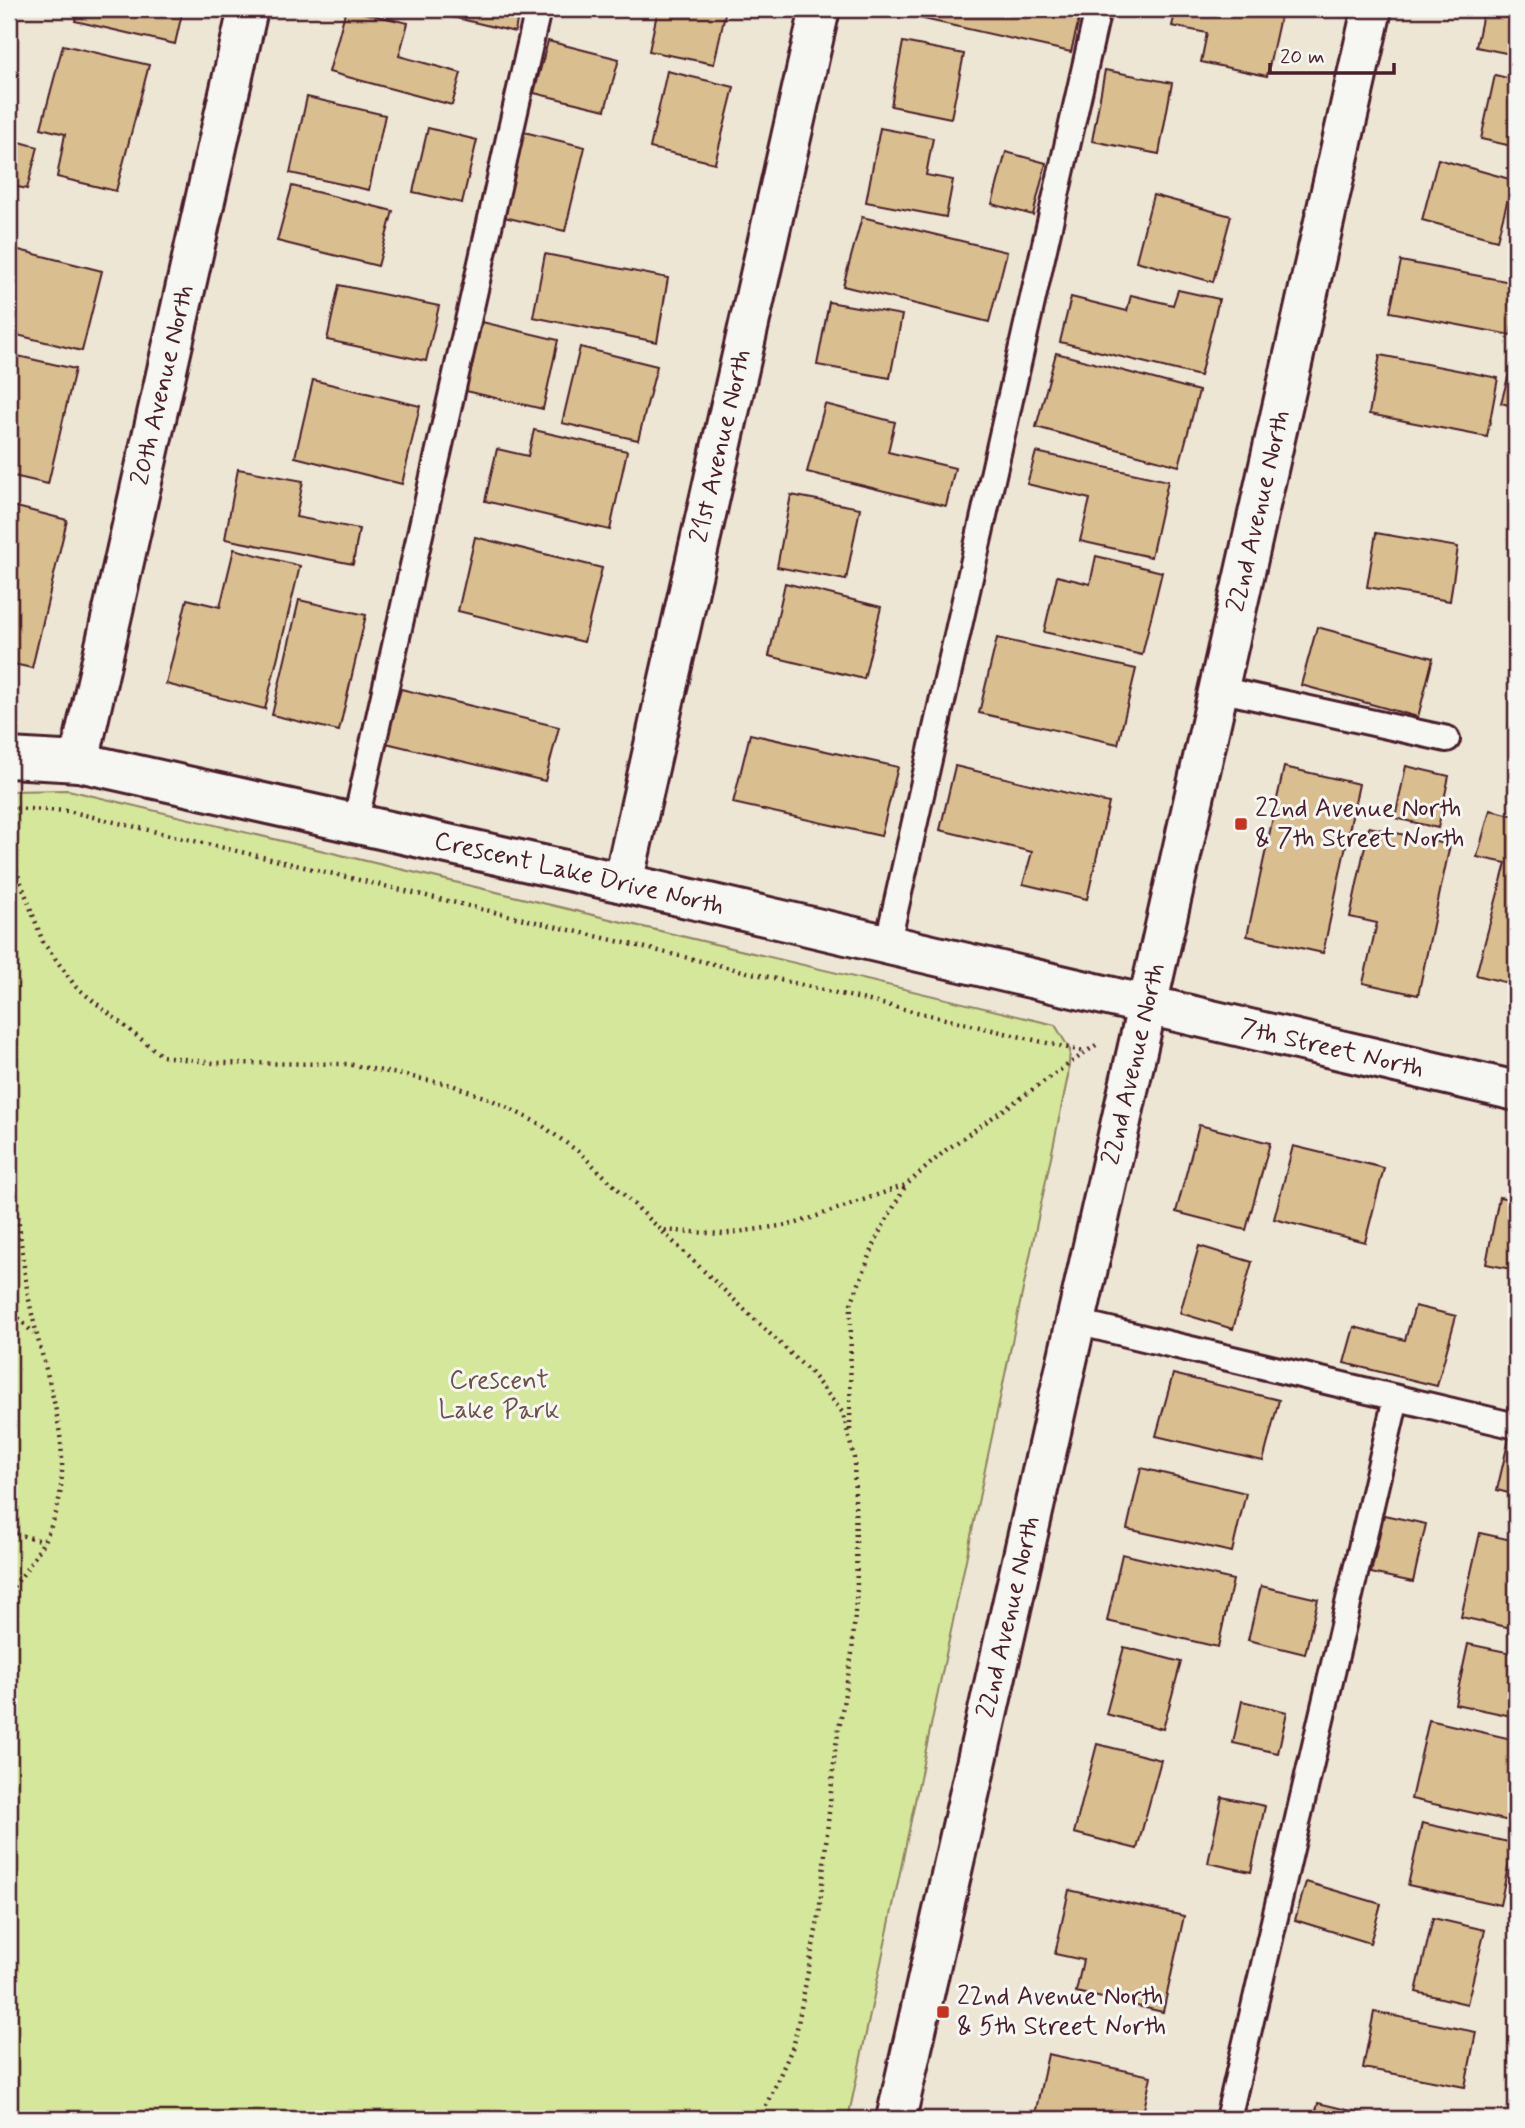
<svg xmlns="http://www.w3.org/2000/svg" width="1525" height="2128" font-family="Mynerve,sans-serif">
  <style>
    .green { fill: #d4e79b; stroke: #8f8363; stroke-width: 2 }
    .building { fill: #d9bf8f; stroke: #4a1f2b; stroke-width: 2 }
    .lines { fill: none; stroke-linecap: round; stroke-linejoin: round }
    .lane-casing { stroke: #4a1f2b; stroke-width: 30 }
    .street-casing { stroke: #4a1f2b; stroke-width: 44 }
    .secondary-casing { stroke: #4a1f2b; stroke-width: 44 }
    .path { stroke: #4a1f2b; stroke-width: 4.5; stroke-dasharray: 2 5; stroke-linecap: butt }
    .lane { stroke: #f6f6f2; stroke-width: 24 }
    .street { stroke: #f6f6f2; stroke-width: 38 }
    .secondary { stroke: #f6f6f2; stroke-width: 38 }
    .poi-dot { fill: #c8321e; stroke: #f6f6f2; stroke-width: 2.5 }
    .labels { text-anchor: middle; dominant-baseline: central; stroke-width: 6; stroke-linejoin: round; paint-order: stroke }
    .street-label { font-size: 26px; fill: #4a1f2b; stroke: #f6f6f2 }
    .poi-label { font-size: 26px; fill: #4a1f2b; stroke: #f6f6f2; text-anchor: start }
    .park-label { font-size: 26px; fill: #6c5147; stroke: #f6f6f2 }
  </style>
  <rect width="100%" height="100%" fill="#ede6d4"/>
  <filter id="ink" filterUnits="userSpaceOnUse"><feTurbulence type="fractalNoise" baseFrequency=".0143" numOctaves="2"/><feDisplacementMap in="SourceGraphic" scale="14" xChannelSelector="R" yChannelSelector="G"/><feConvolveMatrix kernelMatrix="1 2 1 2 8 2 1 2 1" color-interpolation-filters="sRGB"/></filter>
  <g filter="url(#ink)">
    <!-- green -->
    <polygon class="green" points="68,790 1055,1025 1070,1050 1068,1076 848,2119 9,2119 9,791"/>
    <!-- building -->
    <g class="building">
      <polygon points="78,9 183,9 175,44 75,21"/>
      <polygon points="346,9 408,23 399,56 461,73 452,105 329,72"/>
      <polygon points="446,9 519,9 515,32 444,15"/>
      <polygon points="658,9 726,9 714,64 649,51"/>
      <polygon points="921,9 1048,9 1080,15 1071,52 919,18"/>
      <polygon points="1176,9 1241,9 1280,17 1267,76 1201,62 1207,33 1172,26"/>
      <polygon points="1484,9 1516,9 1516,55 1476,47"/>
      <polygon points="548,41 619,59 605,110 534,93"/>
      <polygon points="903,42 964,54 951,118 891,106"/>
      <polygon points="63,45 149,65 116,191 57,177 65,134 41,128"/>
      <polygon points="1105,70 1172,83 1159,154 1092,141"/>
      <polygon points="667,71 734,87 715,163 650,148"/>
      <polygon points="1495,75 1516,80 1516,147 1481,139"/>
      <polygon points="307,97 385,115 369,190 290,173"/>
      <polygon points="428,128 477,140 462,203 413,192"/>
      <polygon points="880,128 933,138 926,175 953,180 946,217 866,202"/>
      <polygon points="524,132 585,147 565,231 504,217"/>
      <polygon points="9,139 38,147 27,189 9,185"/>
      <polygon points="1006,152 1046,163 1033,215 992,204"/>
      <polygon points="1438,159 1513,180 1497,240 1422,220"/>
      <polygon points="292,186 393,211 378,266 277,241"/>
      <polygon points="1153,195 1231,216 1213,282 1136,261"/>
      <polygon points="9,216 16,218 9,250"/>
      <polygon points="862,217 1007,252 989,322 843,286"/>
      <polygon points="11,248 102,271 82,351 9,333"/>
      <polygon points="545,254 668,278 657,342 533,317"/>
      <polygon points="1401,261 1516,283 1511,335 1390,312"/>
      <polygon points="339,285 439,306 426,361 327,340"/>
      <polygon points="1178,290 1219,299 1200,376 1060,342 1071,297 1127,311 1131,295 1173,305"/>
      <polygon points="829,302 902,315 890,378 817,365"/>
      <polygon points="482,322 558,340 543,409 466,391"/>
      <polygon points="580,347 657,366 638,440 562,423"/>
      <polygon points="1056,353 1199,391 1179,466 1036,427"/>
      <polygon points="9,354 75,369 48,484 9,475"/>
      <polygon points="1380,355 1498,378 1487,437 1369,414"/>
      <polygon points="1511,366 1516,368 1516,407 1501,403"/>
      <polygon points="313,380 420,406 402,484 295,457"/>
      <polygon points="825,404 895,422 888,452 955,468 946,506 807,472"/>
      <polygon points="534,430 627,451 610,530 485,501 497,449 528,456"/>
      <polygon points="1036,452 1168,481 1151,557 1080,541 1090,499 1027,484"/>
      <polygon points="238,469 303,481 296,517 359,529 353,564 225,539"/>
      <polygon points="791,495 860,508 846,580 777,567"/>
      <polygon points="9,505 67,520 32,668 9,663"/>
      <polygon points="1376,533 1458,547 1450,601 1367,587"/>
      <polygon points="475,537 602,568 584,642 458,611"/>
      <polygon points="234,549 300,566 265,709 166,684 187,599 220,607"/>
      <polygon points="1096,556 1162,572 1142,655 1044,632 1057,576 1090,584"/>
      <polygon points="785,583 881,607 864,679 769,656"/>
      <polygon points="299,600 366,615 339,731 272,715"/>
      <polygon points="1317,627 1433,658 1418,717 1301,685"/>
      <polygon points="997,638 1136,669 1118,744 979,713"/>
      <polygon points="401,689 559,727 545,781 386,743"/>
      <polygon points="750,734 898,767 881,836 733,803"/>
      <polygon points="955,766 1109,803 1087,899 1023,884 1032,852 940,830"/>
      <polygon points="1406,766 1449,776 1438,828 1395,818"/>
      <polygon points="1284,767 1359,784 1323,953 1247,936"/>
      <polygon points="1490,810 1516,816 1516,985 1476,975 1506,863 1477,857"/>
      <polygon points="1369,827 1450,845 1418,995 1363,983 1377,923 1350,917"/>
      <polygon points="1199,1125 1270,1143 1246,1230 1176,1212"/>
      <polygon points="1293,1146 1384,1168 1365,1242 1274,1219"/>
      <polygon points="1499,1197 1516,1200 1516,1270 1486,1264"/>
      <polygon points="1199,1246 1252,1262 1233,1329 1180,1313"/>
      <polygon points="1415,1306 1456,1316 1437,1386 1344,1363 1354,1327 1405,1340"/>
      <polygon points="1173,1374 1279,1400 1263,1461 1156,1436"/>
      <polygon points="1510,1434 1516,1436 1516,1495 1497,1490"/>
      <polygon points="1141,1468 1246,1493 1232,1552 1127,1529"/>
      <polygon points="1384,1515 1426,1524 1413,1582 1371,1573"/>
      <polygon points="1480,1533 1516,1541 1516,1629 1461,1617"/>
      <polygon points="1122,1554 1233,1580 1218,1647 1107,1621"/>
      <polygon points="1261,1586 1318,1599 1305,1654 1248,1640"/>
      <polygon points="1468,1644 1516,1654 1516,1717 1455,1704"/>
      <polygon points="1124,1647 1181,1662 1163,1729 1106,1714"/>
      <polygon points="1242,1701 1287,1712 1278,1753 1233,1743"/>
      <polygon points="1429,1720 1516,1740 1514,1822 1411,1799"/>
      <polygon points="1097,1744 1161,1760 1137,1849 1074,1833"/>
      <polygon points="1222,1797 1265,1806 1251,1872 1208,1863"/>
      <polygon points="1422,1823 1513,1843 1500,1905 1408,1885"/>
      <polygon points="1306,1882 1381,1904 1370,1943 1295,1920"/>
      <polygon points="1069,1890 1184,1916 1163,2012 1076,1992 1083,1960 1055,1954"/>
      <polygon points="1433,1918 1485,1930 1467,2004 1416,1992"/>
      <polygon points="1374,2012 1476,2032 1465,2087 1363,2068"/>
      <polygon points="1048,2054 1151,2076 1142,2119 1034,2119"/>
      <polygon points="1318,2103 1385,2119 1314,2119"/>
    </g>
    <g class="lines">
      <defs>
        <g id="lane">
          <polyline points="1218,689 1447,739"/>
          <polyline points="355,824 538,9"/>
          <polyline points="887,946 1098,9"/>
          <polyline points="1076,1322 1516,1426"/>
          <polyline points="1228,2119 1396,1398"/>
        </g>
        <g id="street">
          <polyline points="9,758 79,762 623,883 1516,1091"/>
          <polyline points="79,762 248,9"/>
          <polyline points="623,883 820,9"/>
        </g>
        <polyline id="secondary" points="896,2119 1372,9"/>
      </defs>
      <!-- lane casing -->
      <use href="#lane" class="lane-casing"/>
      <!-- street casing -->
      <use href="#street" class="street-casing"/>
      <!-- secondary casing -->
      <use href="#secondary" class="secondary-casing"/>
      <!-- path -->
      <g class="path">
        <polyline points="13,807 10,853 43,942 76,987 162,1056 214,1063 348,1064 452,1085 492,1100 540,1124 580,1153 661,1230 723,1234 794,1224 906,1185 946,1150 1096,1045"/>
        <polyline points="9,808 68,811 1085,1052"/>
        <polyline points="663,1232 810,1372 843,1413 854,1458 857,1588 852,1653 835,1751 819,1915 794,2044 760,2119"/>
        <polyline points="9,1308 34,1334"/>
        <polyline points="850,1430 851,1304 878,1235 906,1185"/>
        <polyline points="9,1532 43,1541"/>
        <path d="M 9,1592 C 29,1568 54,1531 59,1500 C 73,1426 35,1352 26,1281 C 13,1191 10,1100 9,1010 C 9,960 13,911 11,861"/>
      </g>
      <!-- lane -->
      <use href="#lane" class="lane"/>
      <!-- street -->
      <use href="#street" class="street"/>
      <!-- secondary -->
      <use href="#secondary" class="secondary"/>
    </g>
  </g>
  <!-- markers -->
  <g class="poi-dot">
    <rect x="1234" y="817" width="14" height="14" rx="3.5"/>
    <rect x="936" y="2005" width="14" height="14" rx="3.5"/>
  </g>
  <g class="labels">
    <!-- street labels -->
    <g class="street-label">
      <text transform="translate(163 385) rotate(-77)">20th Avenue North</text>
      <text transform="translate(721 446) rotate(-77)">21st Avenue North</text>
      <text transform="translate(1259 511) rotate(-77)">22nd Avenue North</text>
      <text transform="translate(579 874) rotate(13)">Crescent Lake Drive North</text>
      <text transform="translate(1332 1049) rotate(13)">7th Street North</text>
      <text transform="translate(1134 1064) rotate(-77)">22nd Avenue North</text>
      <text transform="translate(1009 1617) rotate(-77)">22nd Avenue North</text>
    </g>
    <!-- poi labels -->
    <g class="poi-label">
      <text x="1255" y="809">22nd Avenue North<tspan x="1255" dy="30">&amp; 7th Street North</tspan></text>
      <text x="957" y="1997">22nd Avenue North<tspan x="957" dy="30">&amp; 5th Street North</tspan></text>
    </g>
    <!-- park labels -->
    <g class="park-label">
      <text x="499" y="1381">Crescent<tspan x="499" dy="30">Lake Park</tspan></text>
    </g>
  </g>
  <!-- margin -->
  <rect width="1525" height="2128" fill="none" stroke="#f6f6f2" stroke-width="35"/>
  <rect x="18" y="18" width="1490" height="2093" fill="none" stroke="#4a1f2b" stroke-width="2.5" filter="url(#ink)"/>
  <!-- scale -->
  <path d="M1270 63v10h124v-10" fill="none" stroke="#4a1f2b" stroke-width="3.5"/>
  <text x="1280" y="63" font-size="21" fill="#4a1f2b" stroke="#f6f6f2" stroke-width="5" paint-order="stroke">20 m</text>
</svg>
